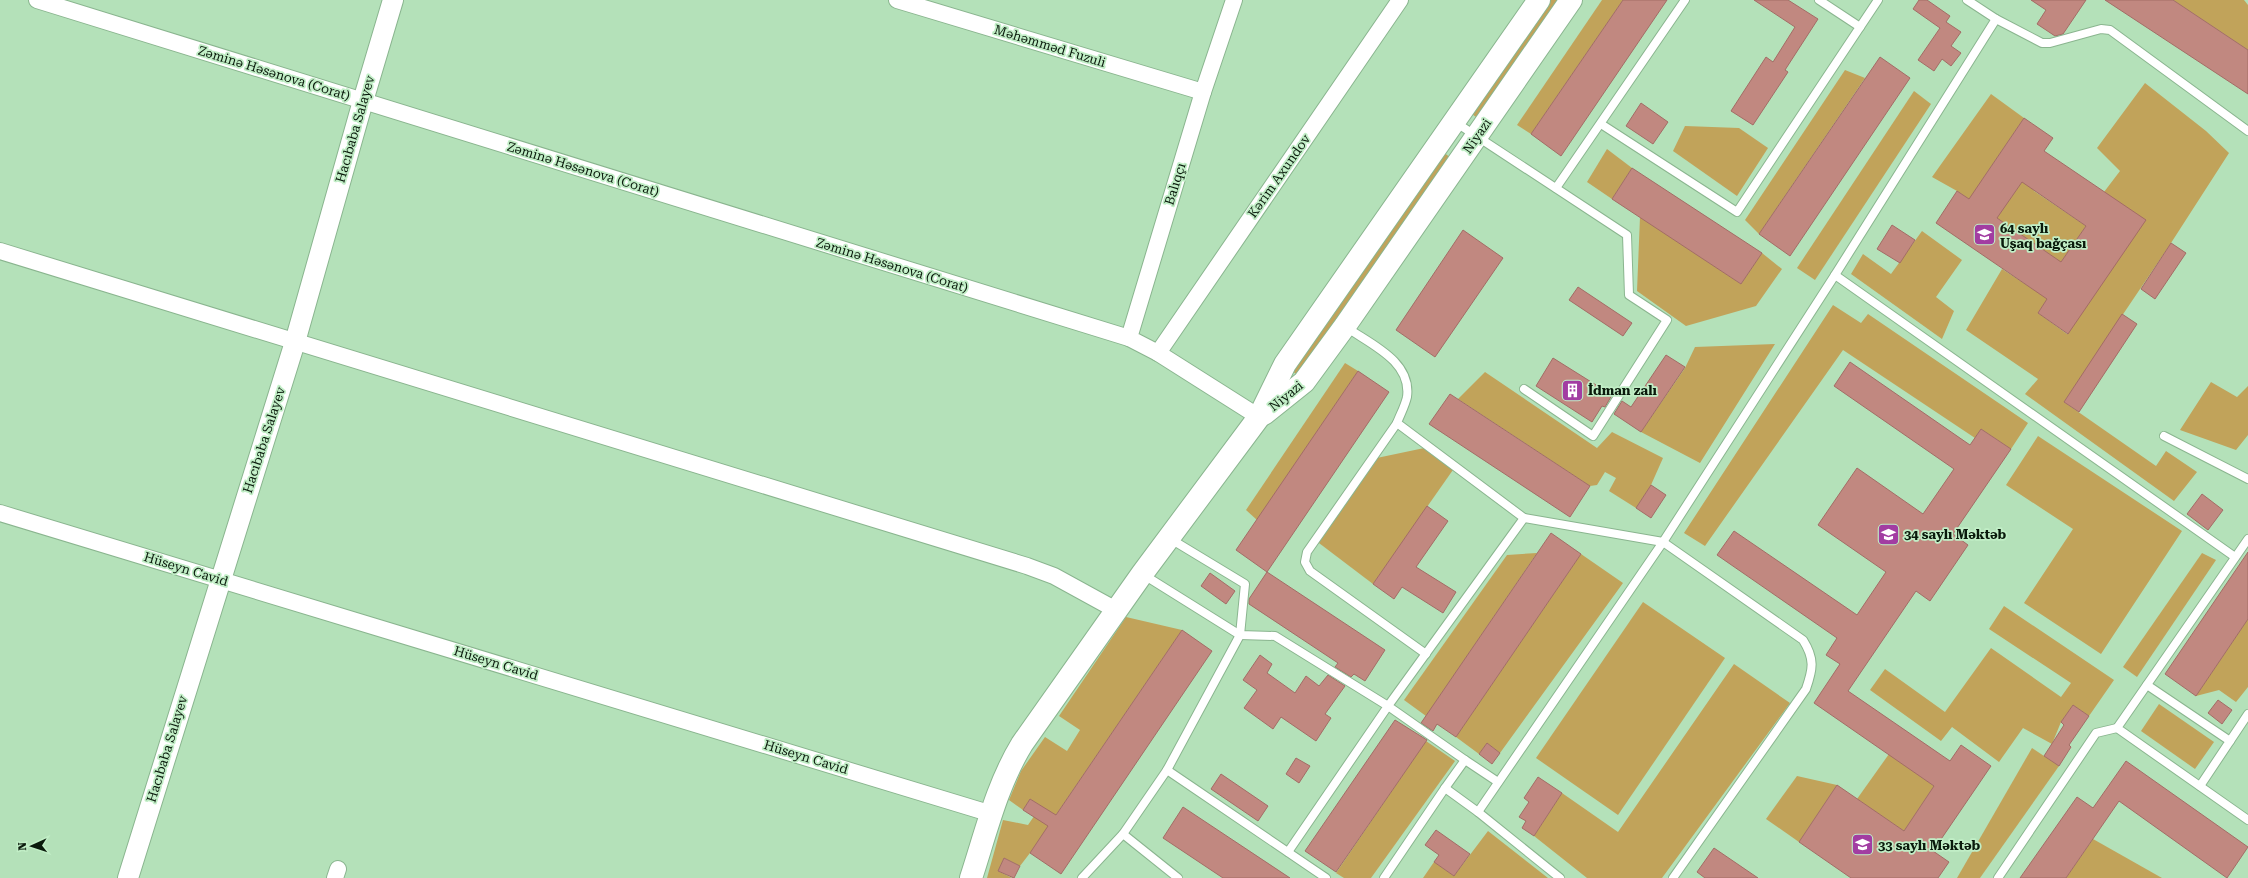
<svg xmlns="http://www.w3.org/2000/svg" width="2248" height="878" font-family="'Roboto Serif',serif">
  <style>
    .green { fill: #c1a35a }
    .building { fill: #c18880; stroke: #a36c65; fill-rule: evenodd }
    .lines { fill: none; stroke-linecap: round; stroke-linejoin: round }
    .service-casing { stroke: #8ab58f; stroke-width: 10 }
    .minor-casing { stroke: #8ab58f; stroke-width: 18 }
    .tertiary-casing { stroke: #8ab58f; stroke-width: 22 }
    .secondary-casing { stroke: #8ab58f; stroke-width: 24 }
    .service { stroke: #fff; stroke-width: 8 }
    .minor { stroke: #fff; stroke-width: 16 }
    .tertiary { stroke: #fff; stroke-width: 20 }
    .secondary { stroke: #fff; stroke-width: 22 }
    .labels { text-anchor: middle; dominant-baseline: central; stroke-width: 3.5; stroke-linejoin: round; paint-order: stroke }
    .street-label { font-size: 13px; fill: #0a1a0c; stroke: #c1eec6 }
    .poi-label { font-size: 13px; font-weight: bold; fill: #0a1a0c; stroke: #c1eec6; text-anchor: start }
  </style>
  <rect width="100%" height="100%" fill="#b4e1b9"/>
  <!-- green -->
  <g class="green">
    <polygon points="1546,0 1560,0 1479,119 1469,112"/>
    <polygon points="1602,0 1623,0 1531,134 1517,125"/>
    <polygon points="2173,0 2244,0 2248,5 2248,50"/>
    <polygon points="1845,70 1865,78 1759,234 1745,220"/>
    <polygon points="2145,83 2206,131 2229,153 2171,243 2064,402 2156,466 2166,451 2197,472 2174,501 2025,394 2038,379 1966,330 2002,269 2033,289 2056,286 2038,313 2067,334 2104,192 2120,171 2097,148"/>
    <polygon points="1914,91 1931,104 1815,280 1797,268"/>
    <polygon points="1991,94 2024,118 1982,180 2010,199 2029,171 2034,191 2086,226 2055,271 2052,256 1957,191 1932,177"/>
    <polygon points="1685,126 1739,128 1768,148 1737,196 1673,151"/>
    <polygon points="1607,149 1632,168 1612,199 1587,182"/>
    <polygon points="1443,152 1451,158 1299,376 1292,371"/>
    <polygon points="1640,217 1741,284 1762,253 1782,269 1756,306 1686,326 1637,291"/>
    <polygon points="1922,231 1962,260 1936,297 1954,311 1942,339 1851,274 1863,254 1891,274"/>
    <polygon points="1833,305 1861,323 1868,314 2028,423 2011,449 1981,429 1975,438 1843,350 1705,546 1684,533"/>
    <polygon points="1775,344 1700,463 1641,432 1685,368 1695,347"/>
    <polygon points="1345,363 1358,371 1257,520 1246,510"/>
    <polygon points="1485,372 1597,448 1612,432 1663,458 1651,485 1636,508 1609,491 1616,478 1605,472 1597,485 1590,486 1458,399"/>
    <polygon points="2211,382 2237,397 2248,386 2248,435 2236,450 2180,430"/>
    <polygon points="2038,436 2182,531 2101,654 2024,603 2073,529 2006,485"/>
    <polygon points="1429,447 1455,467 1373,584 1315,540 1372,459"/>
    <polygon points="1537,553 1426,716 1404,700 1507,555"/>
    <polygon points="2202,553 2216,560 2137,677 2123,667"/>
    <polygon points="1581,554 1623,583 1500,753 1487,743 1479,754 1456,737"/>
    <polygon points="1643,602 1725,658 1618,815 1536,758"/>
    <polygon points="2004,606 2114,680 2089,716 2073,705 2061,722 2052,744 2023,728 1999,762 1952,727 1941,741 1870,690 1885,669 1945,712 1991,648 2061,697 2071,683 1989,629"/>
    <polygon points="1126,617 1182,630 1030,853 1020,866 1004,858 998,871 1012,878 987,878 1003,820 1028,825 1041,806 1030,799 1023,810 1009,800 1021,771 1045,737 1067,751 1080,730 1059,716"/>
    <polygon points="2248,619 2248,687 2236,702 2219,690 2196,696"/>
    <polygon points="1734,664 1790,703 1662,878 1587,878 1534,836 1562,793 1618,832"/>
    <polygon points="2159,704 2214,742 2195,769 2141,731"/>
    <polygon points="1426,741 1455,761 1371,878 1344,878 1336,873"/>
    <polygon points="2032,748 2059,766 1980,878 1957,878"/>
    <polygon points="1889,754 1934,786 1904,831 1857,799"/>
    <polygon points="1797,776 1837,785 1799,842 1766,819"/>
    <polygon points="1488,831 1548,878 1423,878 1434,862 1454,876"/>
    <polygon points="2093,839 2162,878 2066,878"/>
  </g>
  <!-- building -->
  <g class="building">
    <polygon points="1623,0 1667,0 1561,156 1531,134"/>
    <polygon points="1754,0 1788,0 1818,19 1785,70 1788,72 1753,125 1731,111 1766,57 1773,62 1795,27"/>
    <polygon points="1919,0 1927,0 1950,16 1946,22 1961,32 1951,46 1961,53 1951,66 1942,59 1934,71 1918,60 1940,28 1913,9"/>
    <polygon points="2031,0 2086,0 2063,34 2055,36 2037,24 2046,10"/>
    <polygon points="2105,0 2173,0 2248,50 2248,94"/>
    <polygon points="1880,57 1910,78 1790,256 1759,234"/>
    <polygon points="1641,103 1668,122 1653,144 1626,126"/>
    <path d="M 2024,118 L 2053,138 L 2044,151 L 2146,220 L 2068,334 L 2038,313 L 2047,299 L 1936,223 L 1957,191 L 1969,199 ZM 2022,182 L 2086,226 L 2061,262 L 1997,218 Z"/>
    <polygon points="1632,168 1762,253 1741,284 1612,199"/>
    <polygon points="1892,225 1915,240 1900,263 1877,249"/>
    <polygon points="1463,230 1503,258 1435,357 1396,330"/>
    <polygon points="2171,243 2186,253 2155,299 2141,289"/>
    <polygon points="1578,287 1632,323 1623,336 1569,300"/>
    <polygon points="2122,314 2137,324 2079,412 2064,402"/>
    <polygon points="1666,355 1685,367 1641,432 1614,414 1622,401 1631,407"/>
    <polygon points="1553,358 1612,395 1605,407 1602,406 1592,422 1536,386"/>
    <polygon points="1850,362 1970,445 1981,429 2011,449 1953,534 1968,545 1930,601 1916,591 1848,691 1950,761 1961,745 1991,766 1933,851 1949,862 1938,878 1851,878 1799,842 1837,785 1904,831 1934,786 1814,703 1840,664 1826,655 1837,638 1717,555 1734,531 1857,615 1886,572 1818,525 1857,468 1923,514 1954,469 1834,386"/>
    <polygon points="1358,371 1389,392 1267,572 1236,550"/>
    <polygon points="1450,394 1590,486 1570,517 1429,424"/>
    <polygon points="1651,485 1666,495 1651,518 1636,508"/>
    <polygon points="2202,494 2223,510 2208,530 2187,514"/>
    <polygon points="1427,506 1448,521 1416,567 1456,592 1443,613 1402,587 1394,599 1373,584"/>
    <polygon points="1551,533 1581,554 1456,737 1437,724 1433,731 1421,723"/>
    <polygon points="2248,552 2248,619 2196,696 2165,674"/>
    <polygon points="1267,572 1385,650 1365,681 1354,674 1351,677 1335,667 1338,663 1249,604 1249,599"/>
    <polygon points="1210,573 1235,591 1226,604 1201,586"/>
    <polygon points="1182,630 1212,651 1061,874 1030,853 1048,826 1023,810 1030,799 1056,815"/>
    <polygon points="1260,655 1272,664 1267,673 1295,693 1306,676 1319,686 1328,675 1345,686 1325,714 1331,718 1316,741 1281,717 1273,729 1244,708 1257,690 1243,680"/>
    <polygon points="2218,700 2232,710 2222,724 2208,713"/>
    <polygon points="2073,705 2089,716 2069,745 2071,747 2059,766 2044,756 2064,725 2061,722"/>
    <polygon points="1395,720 1427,740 1336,872 1305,851"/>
    <polygon points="1487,743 1500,753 1492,764 1479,754"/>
    <polygon points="1296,758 1310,766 1299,783 1286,774"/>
    <polygon points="2126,761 2248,847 2227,878 2119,801 2066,878 2020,878 2077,797 2093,808"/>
    <polygon points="1221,774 1268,806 1258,821 1211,789"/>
    <polygon points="1538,777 1562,793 1534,836 1522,828 1526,821 1519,817 1529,802 1524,798"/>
    <polygon points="1183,807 1290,878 1223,878 1163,838"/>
    <polygon points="1436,830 1470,854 1454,876 1434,862 1439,855 1425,845"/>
    <polygon points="1714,848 1758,878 1705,878 1697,872"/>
    <polygon points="1004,858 1020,866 1014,878 998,871"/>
  </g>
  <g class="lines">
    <defs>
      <g id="service">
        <polyline points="1967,0 1996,19"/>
        <polyline points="1860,27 1878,0"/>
        <polyline points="1455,122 1627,235 1629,295 1667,320 1593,436 1524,389"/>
        <polyline points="1601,124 1737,212 1860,27 1819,0"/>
        <polyline points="1556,188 1685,0"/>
        <polyline points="1835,275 2235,557"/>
        <path d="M 1346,327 C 1370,344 1412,361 1407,397 C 1405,406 1400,415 1397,423 L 1524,518 L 1388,706 L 1465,760 L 1445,788"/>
        <polyline points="1397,423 1307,552 1305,562 1310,571 1426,654"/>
        <polyline points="2164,436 2248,479"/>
        <path d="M 1524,518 L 1663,542 L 1803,640 C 1815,659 1813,669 1806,689 L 1673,878"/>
        <polyline points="1169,538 1245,584 1240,635 1275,636 1388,706 1288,852"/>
        <polyline points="2248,539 2117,728 2248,820"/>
        <polyline points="2147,685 2230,741 2200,786"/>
        <polyline points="2230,741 2248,714"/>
        <polyline points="1465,760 1498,782"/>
        <polyline points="1167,770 1326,878"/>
        <polyline points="1478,812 1663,542 1835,275 1996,19 2042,43 2050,43 2101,29 2110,30 2248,131"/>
        <polyline points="1123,834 1178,878"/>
        <polyline points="1082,878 1123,834 1167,770 1240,635 1144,575"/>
        <polyline points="1384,878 1445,788 1478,812 1560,878"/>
        <polyline points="1998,878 2096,733 2117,728"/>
      </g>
      <g id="minor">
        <polyline points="37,0 1129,338"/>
        <polyline points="897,0 1203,92"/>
        <polyline points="1234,0 1203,92 1129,338 1158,353 1259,417"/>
        <polyline points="0,251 1027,566 1054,576 1116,610"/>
        <polyline points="1158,353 1400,0"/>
        <polyline points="0,513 992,814"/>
        <polyline points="335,878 338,869"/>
      </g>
      <polyline id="tertiary" points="128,878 295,342 363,101 393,0"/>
      <g id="secondary">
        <polyline points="1264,414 1304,382 1345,326 1571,0"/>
        <path d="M 971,878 C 986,832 997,785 1022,744 L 1142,574 L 1259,417 L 1285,364 L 1539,0"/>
      </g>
    </defs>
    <!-- service casing -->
    <use href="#service" class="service-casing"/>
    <!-- minor casing -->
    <use href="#minor" class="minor-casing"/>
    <!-- tertiary casing -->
    <use href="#tertiary" class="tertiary-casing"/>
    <!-- secondary casing -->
    <use href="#secondary" class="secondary-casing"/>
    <!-- service -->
    <use href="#service" class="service"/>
    <!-- minor -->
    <use href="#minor" class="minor"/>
    <!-- tertiary -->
    <use href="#tertiary" class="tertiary"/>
    <!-- secondary -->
    <use href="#secondary" class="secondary"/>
  </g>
  <!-- icons -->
  <defs>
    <symbol id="school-square" viewBox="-11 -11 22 22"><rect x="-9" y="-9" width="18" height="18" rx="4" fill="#a23da2" stroke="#c1eec6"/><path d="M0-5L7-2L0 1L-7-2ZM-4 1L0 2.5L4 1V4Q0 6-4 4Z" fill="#fff"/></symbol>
    <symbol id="building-square" viewBox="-11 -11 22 22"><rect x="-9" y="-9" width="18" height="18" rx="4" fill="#a23da2" stroke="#c1eec6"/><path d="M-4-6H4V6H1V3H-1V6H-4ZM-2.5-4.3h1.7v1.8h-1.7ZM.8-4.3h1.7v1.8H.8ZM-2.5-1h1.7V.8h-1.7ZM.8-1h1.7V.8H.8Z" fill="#fff"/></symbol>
  </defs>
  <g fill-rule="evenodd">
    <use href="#school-square" x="1972" y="222" width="25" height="25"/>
    <use href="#building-square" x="1560" y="378" width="25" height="25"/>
    <use href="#school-square" x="1876" y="522" width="25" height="25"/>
    <use href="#school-square" x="1850" y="832" width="25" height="25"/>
  </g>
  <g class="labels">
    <!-- street labels -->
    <g class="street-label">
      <text transform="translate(1050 46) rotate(17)">Məhəmməd Fuzuli</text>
      <text transform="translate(274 73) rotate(17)">Zəminə Həsənova (Corat)</text>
      <text transform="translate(355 129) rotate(-74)">Hacıbaba Salayev</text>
      <text transform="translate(1477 136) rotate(-55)">Niyazi</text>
      <text transform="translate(583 169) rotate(17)">Zəminə Həsənova (Corat)</text>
      <text transform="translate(1279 176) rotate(-55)">Kərim Axundov</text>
      <text transform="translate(1175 184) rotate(-73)">Balıqçı</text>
      <text transform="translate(892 265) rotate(17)">Zəminə Həsənova (Corat)</text>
      <text transform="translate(1286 396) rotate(-39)">Niyazi</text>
      <text transform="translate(264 440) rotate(-72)">Hacıbaba Salayev</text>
      <text transform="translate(186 569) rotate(17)">Hüseyn Cavid</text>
      <text transform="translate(496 663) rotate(17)">Hüseyn Cavid</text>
      <text transform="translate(167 749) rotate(-73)">Hacıbaba Salayev</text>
      <text transform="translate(806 757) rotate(17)">Hüseyn Cavid</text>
    </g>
    <!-- poi labels -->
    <g class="poi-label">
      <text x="2000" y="228">64 saylı<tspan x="2000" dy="15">Uşaq bağçası</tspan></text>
      <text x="1588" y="390">İdman zalı</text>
      <text x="1904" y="534">34 saylı Məktəb</text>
      <text x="1878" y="845">33 saylı Məktəb</text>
    </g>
  </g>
  <!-- north arrow -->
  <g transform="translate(32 846) rotate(267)" stroke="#c1eec6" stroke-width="3" paint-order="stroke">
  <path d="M0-3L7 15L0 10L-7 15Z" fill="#0a1a0c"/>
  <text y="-6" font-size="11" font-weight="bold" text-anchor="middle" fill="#0a1a0c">N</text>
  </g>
</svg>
